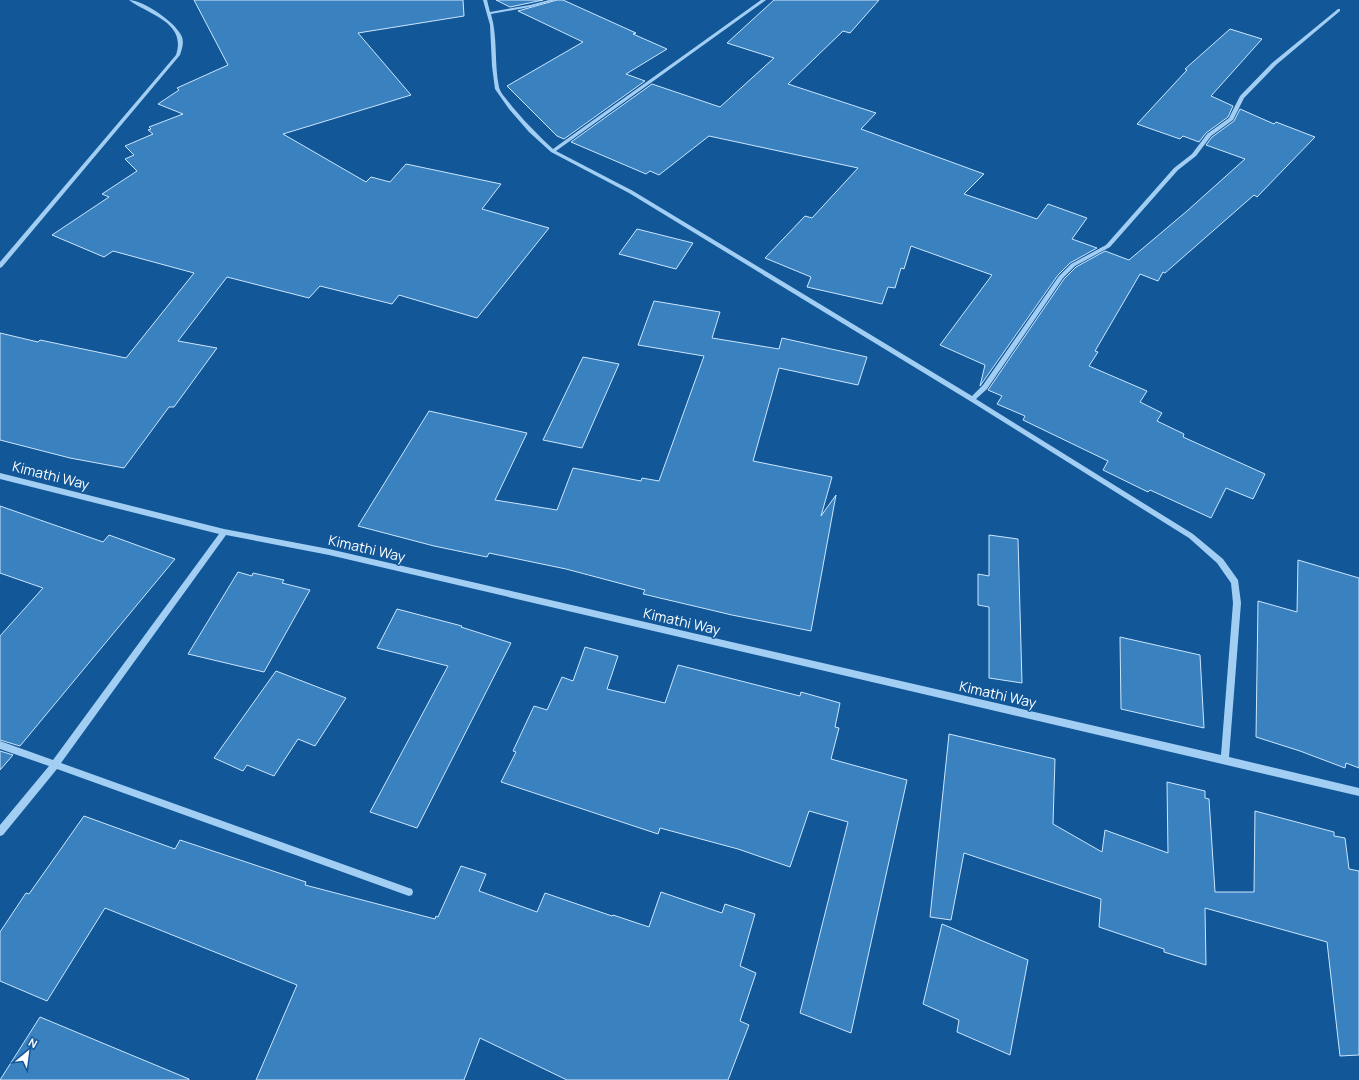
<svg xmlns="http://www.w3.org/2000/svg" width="1359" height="1080" font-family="Manrope,sans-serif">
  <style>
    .building { fill: #3a81c0; stroke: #cbe6fd }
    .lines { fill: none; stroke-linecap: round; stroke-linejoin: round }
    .minor { fill: #a3cef4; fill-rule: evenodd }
    .labels { text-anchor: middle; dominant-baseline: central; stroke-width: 3; stroke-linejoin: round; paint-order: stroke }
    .street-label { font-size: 14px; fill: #fff; stroke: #125798 }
  </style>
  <rect width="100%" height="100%" fill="#125798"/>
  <!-- building -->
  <g class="building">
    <polygon points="194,0 463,0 464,16 358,33 411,95 283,134 366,182 371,177 390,182 406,164 501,184 482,209 549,228 477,318 399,295 392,304 320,286 309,298 227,277 178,341 217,348 174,407 169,407 124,468 70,458 0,440 0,333 38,342 40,340 126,358 194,273 113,251 104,257 52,235 109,197 102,194 137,171 125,159 134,155 125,146 153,134 148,130 151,129 149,127 183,114 158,104 179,90 177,88 228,65"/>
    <polygon points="496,0 543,0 510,7"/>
    <polygon points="557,0 563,0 636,33 633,34 667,49 626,74 645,81 564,139 557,136 507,86 583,42 518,11"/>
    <polygon points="774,0 879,0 850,33 843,31 788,84 876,113 861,129 984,174 964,194 1037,219 1048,204 1087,218 1072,239 1097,248 1070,263 1058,275 980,386 985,365 940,345 992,275 911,246 904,269 901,268 895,288 888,287 882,304 807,287 811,277 765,258 805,216 812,218 858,168 709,136 659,175 650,171 646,174 571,142 652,84 720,107 774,58 727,43"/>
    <polygon points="1230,29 1262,39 1211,96 1233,106 1228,117 1206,133 1199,142 1183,136 1180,139 1137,124 1187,70 1185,69"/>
    <polygon points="1240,109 1274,124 1276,122 1315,137 1257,197 1254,195 1165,273 1163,272 1158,281 1140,274 1095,351 1098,352 1089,366 1147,391 1140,402 1162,413 1157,421 1184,434 1183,437 1265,474 1253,499 1226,488 1211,518 1150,490 1148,492 1103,470 1108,461 1023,420 1025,416 997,404 1002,396 988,390 1064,279 1076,267 1105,251 1129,260 1187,211 1245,159 1206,145 1212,137 1234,121"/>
    <polygon points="637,229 693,243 676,269 619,254"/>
    <polygon points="654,301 720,312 712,338 779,349 782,338 867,357 858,385 779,368 753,461 832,477 821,516 836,495 811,631 732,615 643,594 645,590 566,569 489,553 487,557 434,546 358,526 429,411 527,433 495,500 557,510 573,468 641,481 642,478 659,481 704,356 638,345"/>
    <polygon points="583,357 619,364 582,448 543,440"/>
    <polygon points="0,506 103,542 109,535 175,559 20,746 0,740 0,636 43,588 0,573"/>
    <polygon points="989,535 1018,539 1022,683 989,678 989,607 978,605 978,574 989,576"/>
    <polygon points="1298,560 1359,578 1359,768 1346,763 1345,768 1300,751 1256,737 1258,601 1297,612"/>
    <polygon points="238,572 252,576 253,573 284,580 282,583 310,590 264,672 188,654"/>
    <polygon points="397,609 462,626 461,627 511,643 417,828 370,812 448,666 377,648"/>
    <polygon points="1120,637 1200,655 1204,728 1121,709"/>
    <polygon points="585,647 618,656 607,689 665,703 678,665 800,696 801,692 840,703 835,727 839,728 831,759 907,780 851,1033 800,1013 848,822 809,811 790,867 738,849 660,828 658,834 501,782 516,752 513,751 534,706 547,710 562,677 573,681"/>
    <polygon points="276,671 346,698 315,746 298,739 274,776 247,765 243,771 214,758"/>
    <polygon points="949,734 1055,759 1053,824 1102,852 1105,830 1168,853 1167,782 1205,791 1205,798 1209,799 1215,892 1254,892 1255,811 1334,832 1334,836 1345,838 1349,869 1359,871 1359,1055 1340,1056 1327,942 1205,908 1206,965 1164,952 1164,949 1099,927 1101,899 964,853 951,920 930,917"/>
    <polygon points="0,751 13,755 0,770"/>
    <polygon points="84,816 175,849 180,840 306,882 305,885 435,919 436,916 438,917 461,866 486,874 479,891 537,912 545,893 612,916 613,915 649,927 661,892 722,913 725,904 755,914 740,966 756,973 740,1021 749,1025 728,1080 567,1080 480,1038 464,1080 256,1080 297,985 105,908 47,1001 0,981 0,932 26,893 29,894"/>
    <polygon points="942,924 1028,960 1010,1055 957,1032 959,1020 923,1004"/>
    <polygon points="40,1017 189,1079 189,1080 0,1080"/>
  </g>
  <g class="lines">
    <!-- minor -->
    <g class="minor">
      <path d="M 129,0 C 143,0 177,23 182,37 C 184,43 182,49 180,55 L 2,267 L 0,268 L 0,262 L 176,55 C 187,22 149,15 129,0 Z"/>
      <path d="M 483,0 L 487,0 L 490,12 L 530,5 L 549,0 L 556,0 L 530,7 L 491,14 C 498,38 494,63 499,87 C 500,92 504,96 507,100 C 521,118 536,133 553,149 L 761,0 L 766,0 L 556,151 L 633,191 L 972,396 L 983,385 L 1059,276 L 1071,264 L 1106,245 L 1174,168 L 1192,154 L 1207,134 L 1229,118 L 1240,96 L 1272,63 L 1338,9 L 1340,9 L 1340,11 L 1276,65 L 1244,98 L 1233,120 L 1211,136 L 1196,156 L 1178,170 L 1110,247 L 1075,266 L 1063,278 L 987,389 L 976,399 L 1193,534 L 1223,559 L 1238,580 L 1241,603 L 1229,757 L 1359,788 L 1359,796 L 329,555 L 226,535 L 61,763 L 409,888 L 412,889 L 413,892 L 412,895 L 409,896 L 57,769 L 3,835 L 0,836 L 0,825 L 49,766 L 0,749 L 0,741 L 53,760 L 219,534 L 0,479 L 0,473 L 224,529 L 329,549 L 1221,755 L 1233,603 L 1231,583 L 1217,563 L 1189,538 L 970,401 L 629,193 L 551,152 L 529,132 L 509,109 L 495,89 L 492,66 L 490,25 Z"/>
    </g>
  </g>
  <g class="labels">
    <!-- street labels -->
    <g class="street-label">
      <text transform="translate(51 475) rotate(14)">Kimathi Way</text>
      <text transform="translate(367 548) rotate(13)">Kimathi Way</text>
      <text transform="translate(682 621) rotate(13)">Kimathi Way</text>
      <text transform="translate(998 694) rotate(13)">Kimathi Way</text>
    </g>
  </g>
  <!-- north arrow -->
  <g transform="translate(28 1052) rotate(29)" stroke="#125798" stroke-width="3" paint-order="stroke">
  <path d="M0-3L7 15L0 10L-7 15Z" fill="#ffffff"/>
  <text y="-6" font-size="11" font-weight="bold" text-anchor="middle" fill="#ffffff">N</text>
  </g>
</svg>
